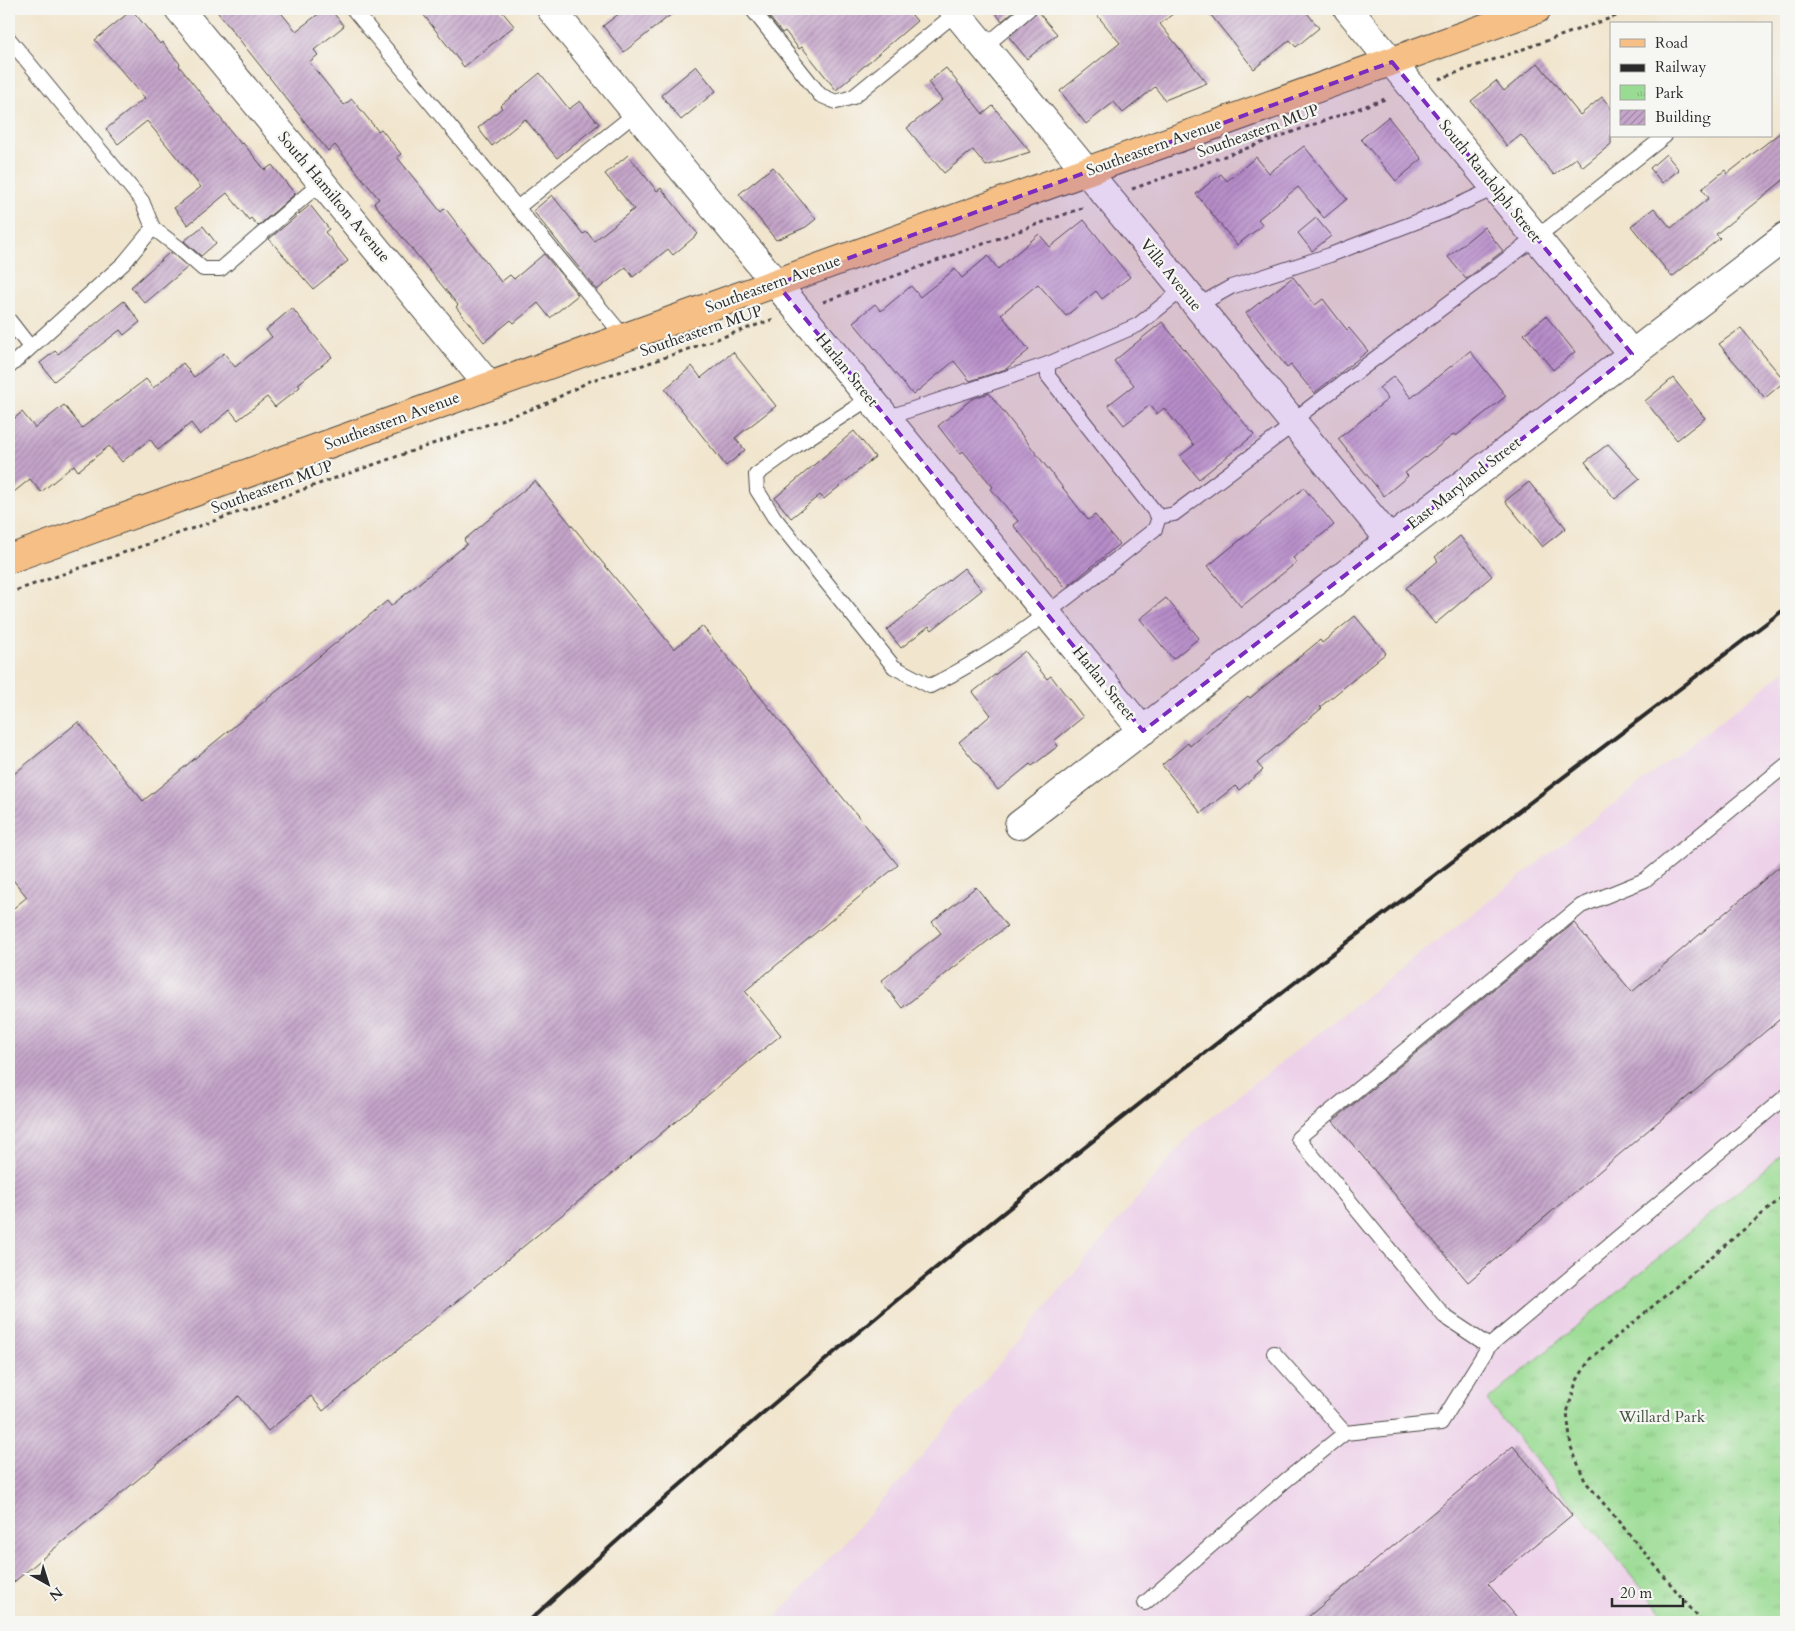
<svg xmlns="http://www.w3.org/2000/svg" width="1795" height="1631" font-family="Cardo,serif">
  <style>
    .built { fill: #edd1e9 }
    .park { fill: url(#park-tufts); stroke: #62835e }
    .building { fill: url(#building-hatch) }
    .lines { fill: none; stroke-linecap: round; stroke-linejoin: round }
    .service-casing { stroke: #494743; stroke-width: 16 }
    .minor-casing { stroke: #494743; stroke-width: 30 }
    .primary-casing { stroke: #494743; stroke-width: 30 }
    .path { stroke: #494743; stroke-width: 3; stroke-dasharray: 4 4; stroke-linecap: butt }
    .service { stroke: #fff; stroke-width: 14 }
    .minor { stroke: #fff; stroke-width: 28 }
    .primary { stroke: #f5bf86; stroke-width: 28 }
    .rail { stroke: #2b2b2b; stroke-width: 4 }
    .marked { fill: #7b2cbf; fill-opacity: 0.2; stroke: #7b2cbf; stroke-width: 4; stroke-dasharray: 10 6; stroke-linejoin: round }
    .labels { text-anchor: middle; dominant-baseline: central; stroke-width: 4.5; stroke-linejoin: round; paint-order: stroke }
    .street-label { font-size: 16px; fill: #2b2b2b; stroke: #f6f6f2 }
    .park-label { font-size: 16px; fill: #465745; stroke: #f6f6f2 }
  </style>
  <defs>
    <pattern id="park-tufts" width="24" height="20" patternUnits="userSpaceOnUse" patternTransform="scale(1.25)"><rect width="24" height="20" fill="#99db92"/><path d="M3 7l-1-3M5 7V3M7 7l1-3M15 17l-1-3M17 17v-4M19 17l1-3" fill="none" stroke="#84bc7e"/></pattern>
    <pattern id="building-hatch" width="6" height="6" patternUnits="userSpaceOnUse" patternTransform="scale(1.25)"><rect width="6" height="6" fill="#c5a5ca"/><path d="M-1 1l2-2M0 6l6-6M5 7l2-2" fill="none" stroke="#a087a4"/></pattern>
  </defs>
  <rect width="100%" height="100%" fill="#f6f6f2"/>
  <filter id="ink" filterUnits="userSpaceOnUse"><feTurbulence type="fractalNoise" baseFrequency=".02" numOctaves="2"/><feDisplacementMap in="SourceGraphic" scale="10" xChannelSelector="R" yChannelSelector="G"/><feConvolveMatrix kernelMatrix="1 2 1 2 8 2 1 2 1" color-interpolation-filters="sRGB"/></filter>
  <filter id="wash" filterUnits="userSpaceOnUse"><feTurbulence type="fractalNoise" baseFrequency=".0096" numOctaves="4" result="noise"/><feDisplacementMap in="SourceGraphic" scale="20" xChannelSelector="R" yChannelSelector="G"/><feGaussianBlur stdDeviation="1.12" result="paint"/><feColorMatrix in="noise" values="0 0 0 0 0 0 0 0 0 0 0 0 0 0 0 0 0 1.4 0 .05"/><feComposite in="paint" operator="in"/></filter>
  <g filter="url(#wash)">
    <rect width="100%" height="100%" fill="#f1e5cd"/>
    <!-- built -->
    <polygon class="built" points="1786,670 1786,1151 1487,1401 1670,1622 771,1622 904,1477 1194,1130"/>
    <!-- park -->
    <polygon class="park" points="1786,1151 1786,1622 1670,1622 1487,1401"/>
    <g id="blocks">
      <!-- building -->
      <g class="building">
        <polygon points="215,9 278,9 296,31 325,9 330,9 344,26 314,50 318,55 309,62 344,105 352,99 378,131 381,129 401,154 397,157 441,212 445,208 501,282 510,275 514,279 544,254 578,295 550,318 538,303 514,323 511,320 484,342 456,307 458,305 374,203 379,199 335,145 328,151"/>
        <polygon points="419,9 500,9 514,26 464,67"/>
        <polygon points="625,9 678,9 624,52 603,26"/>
        <polygon points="763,9 907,9 917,21 836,90 802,47 799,49 785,31 782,33"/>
        <polygon points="992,9 1016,9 1002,21"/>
        <polygon points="1092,9 1179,9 1160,24 1207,83 1165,100 1155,87 1123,113 1114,102 1086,124 1060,91 1120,43"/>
        <polygon points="1206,9 1304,9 1319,28 1296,47 1290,40 1254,69"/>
        <polygon points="132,10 160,44 162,42 180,64 179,66 241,144 243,143 265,170 272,165 295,194 258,226 251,218 249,220 227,193 188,225 174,208 201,187 147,121 118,144 106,129 145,98 95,40"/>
        <polygon points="1037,11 1057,34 1027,59 1009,37"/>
        <polygon points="1538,63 1580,115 1602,97 1611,108 1611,144 1583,167 1576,158 1554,175 1521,135 1507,146 1471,101 1496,81 1504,91"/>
        <polygon points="696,66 716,91 681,120 661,95"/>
        <polygon points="946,68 983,114 993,106 1030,152 986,166 973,150 944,173 907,128 942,100 928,82"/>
        <polygon points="540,73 569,109 580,101 599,124 557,158 525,119 492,146 478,128 502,108 500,106"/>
        <polygon points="1388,117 1422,159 1396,181 1361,139"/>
        <polygon points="1786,128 1786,178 1716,234 1720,238 1672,277 1631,226 1654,208 1671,228 1709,198 1702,189 1725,170 1727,174"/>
        <polygon points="1304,146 1347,199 1324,218 1298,187 1258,219 1263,225 1237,245 1196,194 1221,174 1227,181 1256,157 1269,173"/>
        <polygon points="1666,154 1679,170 1662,183 1650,168"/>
        <polygon points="628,155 657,191 661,188 698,234 673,255 668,249 633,277 626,267 597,290 533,211 552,195 583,234 587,232 594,241 634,209 605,174"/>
        <polygon points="773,167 816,219 806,227 776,240 739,194"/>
        <polygon points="310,205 329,229 325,232 348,261 313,289 269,239"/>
        <polygon points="1316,218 1331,236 1312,251 1298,233"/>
        <polygon points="1084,220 1130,277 1102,299 1096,291 1066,316 1038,284 1001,314 1029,350 1006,369 970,381 954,361 913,395 853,322 875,304 881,311 911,286 920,297 955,269 962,278 988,256 998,269 1039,234 1050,247"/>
        <polygon points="203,226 216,243 201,256 184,241"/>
        <polygon points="1484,227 1503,251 1466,279 1448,257"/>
        <polygon points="170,252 188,267 145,303 131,287"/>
        <polygon points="1293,277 1315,305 1323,299 1347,330 1349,328 1368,351 1314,393 1291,365 1287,368 1246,313"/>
        <polygon points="124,301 140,322 124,335 120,330 54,381 40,363 55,351 58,354"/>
        <polygon points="292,308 332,357 298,384 300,387 275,407 267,397 238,420 230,410 200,435 191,423 158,450 150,439 122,462 109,446 78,471 74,465 41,492 30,479 9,496 9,423 22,412 35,428 64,405 82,428 146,379 153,388 183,363 194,377 224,353 235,367 272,337 266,330"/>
        <polygon points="1546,316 1575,352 1553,370 1524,334"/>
        <polygon points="1162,322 1254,435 1199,479 1180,456 1194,445 1164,408 1157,414 1150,405 1124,425 1108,405 1134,385 1114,361"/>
        <polygon points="1741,328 1785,381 1765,398 1719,344"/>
        <polygon points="1470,351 1506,396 1456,436 1454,434 1405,473 1408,476 1384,496 1338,439 1388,399 1379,388 1394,376 1411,398"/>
        <polygon points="733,352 776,406 735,438 745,450 726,466 665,389 692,366 701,378"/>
        <polygon points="1673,378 1705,418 1677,440 1645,401"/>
        <polygon points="989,393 1088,520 1095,515 1119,544 1066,588 1013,525 1018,521 991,489 993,487 963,451 960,454 938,426 972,399"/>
        <polygon points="854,431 875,457 824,499 820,495 791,518 775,498"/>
        <polygon points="1608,444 1640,479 1615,499 1585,462"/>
        <polygon points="535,481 674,649 702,626 898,865 745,991 781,1035 323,1411 311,1396 268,1431 239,1396 9,1586 9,912 27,897 9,875 9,778 78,722 143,801 387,601 391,606 467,544 464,540"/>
        <polygon points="1529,482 1566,528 1542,547 1505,501"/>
        <polygon points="1304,488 1334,525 1293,558 1297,562 1241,607 1208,566"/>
        <polygon points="1460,536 1492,576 1435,624 1406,588 1438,561 1435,557"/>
        <polygon points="964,568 982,590 932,630 929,626 901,648 887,630"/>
        <polygon points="1166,598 1199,638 1173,659 1140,619"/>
        <polygon points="1355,616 1386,653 1320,707 1322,708 1257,763 1263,770 1239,790 1235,786 1201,813 1162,765 1188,743 1190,746 1248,696 1250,698 1320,640 1322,643"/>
        <polygon points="1025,651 1047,679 1051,676 1083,717 1054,741 1058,746 1032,766 1030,764 998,790 959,742 991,715 973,692"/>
        <polygon points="1786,861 1786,1014 1468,1282 1333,1121 1574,923 1632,992"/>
        <polygon points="976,887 1007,926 902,1008 881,981 941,933 932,922"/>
        <polygon points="1513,1446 1572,1515 1488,1584 1521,1622 1302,1622"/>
      </g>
    </g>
  </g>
  <g filter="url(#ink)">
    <use href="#blocks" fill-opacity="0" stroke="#494743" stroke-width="1"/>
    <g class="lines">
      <defs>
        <g id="service">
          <polyline points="353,9 625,338"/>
          <polyline points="752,9 820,95 836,102 853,97 956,13"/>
          <polyline points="9,39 142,201 153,228 124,263 9,367"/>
          <polyline points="984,47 1029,9"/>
          <polyline points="517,208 636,113"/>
          <polyline points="153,228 178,247 203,269 221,269 310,192 319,178"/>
          <polyline points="1197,306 1231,287 1330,255 1447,210 1482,194 1493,184"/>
          <polyline points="9,320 30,347"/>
          <path d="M 870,398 L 796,446 L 756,475 L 757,490 L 774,517 L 894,667 L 930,686 C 1012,646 1083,585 1155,529 L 1159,517 L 1048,376 L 1048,364 L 1138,325 L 1183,289"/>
          <polyline points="886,418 1048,364"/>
          <polyline points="1292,421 1551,226 1665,136"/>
          <polyline points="1159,517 1174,514 1294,424"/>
          <polyline points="1786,765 1645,880 1581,906 1298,1138 1444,1316 1489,1346 1786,1096"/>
          <polyline points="1274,1353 1345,1433"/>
          <polyline points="1145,1603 1285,1481 1345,1433 1441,1423 1489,1346"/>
        </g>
        <g id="minor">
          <polyline points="179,9 489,386"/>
          <polyline points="551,9 1143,731"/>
          <polyline points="953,9 1390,540"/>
          <polyline points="1348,9 1632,354"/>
          <polyline points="1019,825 1786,236"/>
        </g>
        <polyline id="primary" points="9,559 1537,9"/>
      </defs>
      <!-- service casing -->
      <use href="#service" class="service-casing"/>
      <!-- minor casing -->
      <use href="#minor" class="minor-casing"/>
      <!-- primary casing -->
      <use href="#primary" class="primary-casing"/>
      <!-- path -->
      <g class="path">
        <polyline points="1439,79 1636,9"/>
        <polyline points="1132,189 1388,98"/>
        <polyline points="823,302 1085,207"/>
        <polyline points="9,593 543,405 592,380 643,365 774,319"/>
        <polyline points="1702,1622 1585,1481 1571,1447 1567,1413 1576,1382 1590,1359 1786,1194"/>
      </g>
      <!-- service -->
      <use href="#service" class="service"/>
      <!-- minor -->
      <use href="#minor" class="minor"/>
      <!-- primary -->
      <use href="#primary" class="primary"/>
      <!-- rail -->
      <path class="rail" d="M 528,1622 C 924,1255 1358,934 1786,608"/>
    </g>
  </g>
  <!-- marked area -->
  <path class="marked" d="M 1392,62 L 1632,354 L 1143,731 L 777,284 Z"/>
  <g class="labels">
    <!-- street labels -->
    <g class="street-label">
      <text transform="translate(1258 131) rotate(-20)">Southeastern MUP</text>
      <text transform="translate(1154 147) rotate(-20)">Southeastern Avenue</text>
      <text transform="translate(1490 181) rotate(51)">South Randolph Street</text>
      <text transform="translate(334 197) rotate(50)">South Hamilton Avenue</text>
      <text transform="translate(1171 275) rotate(51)">Villa Avenue</text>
      <text transform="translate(773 284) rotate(-20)">Southeastern Avenue</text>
      <text transform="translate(701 331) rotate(-19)">Southeastern MUP</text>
      <text transform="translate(847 370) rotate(51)">Harlan Street</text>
      <text transform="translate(392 421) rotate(-20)">Southeastern Avenue</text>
      <text transform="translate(1464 483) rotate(-38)">East Maryland Street</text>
      <text transform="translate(272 487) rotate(-20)">Southeastern MUP</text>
      <text transform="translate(1104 683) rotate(51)">Harlan Street</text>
    </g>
    <!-- park labels -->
    <g class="park-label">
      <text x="1662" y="1417">Willard Park</text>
    </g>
  </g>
  <!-- margin -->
  <rect width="1795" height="1631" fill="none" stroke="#f6f6f2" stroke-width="30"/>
  <!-- legend -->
  <rect x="1610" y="22" width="162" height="115" fill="#f6f6f2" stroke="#a5a5a2"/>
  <rect x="1620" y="39" width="25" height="8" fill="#f5bf86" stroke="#a5a5a2"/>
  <text x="1655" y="48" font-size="15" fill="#2b2b2b">Road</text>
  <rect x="1620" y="64" width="25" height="8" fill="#2b2b2b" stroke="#a5a5a2"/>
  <text x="1655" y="72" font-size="15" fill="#2b2b2b">Railway</text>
  <rect x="1620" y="85" width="25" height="15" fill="url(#park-tufts)" stroke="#a5a5a2"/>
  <text x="1655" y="98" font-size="15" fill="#2b2b2b">Park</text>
  <rect x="1620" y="110" width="25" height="15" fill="url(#building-hatch)" stroke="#a5a5a2"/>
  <text x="1655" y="122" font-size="15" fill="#2b2b2b">Building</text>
  <!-- north arrow -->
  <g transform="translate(48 1584) rotate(141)" stroke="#f6f6f2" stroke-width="4" paint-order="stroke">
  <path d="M0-4L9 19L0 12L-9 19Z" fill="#2b2b2b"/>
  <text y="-8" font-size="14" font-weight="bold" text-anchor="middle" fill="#2b2b2b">N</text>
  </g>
  <!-- scale -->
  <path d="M1612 1598v8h71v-8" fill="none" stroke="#2b2b2b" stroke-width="2.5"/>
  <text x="1620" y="1598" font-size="15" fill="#2b2b2b" stroke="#f6f6f2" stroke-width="4" paint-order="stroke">20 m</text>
</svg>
